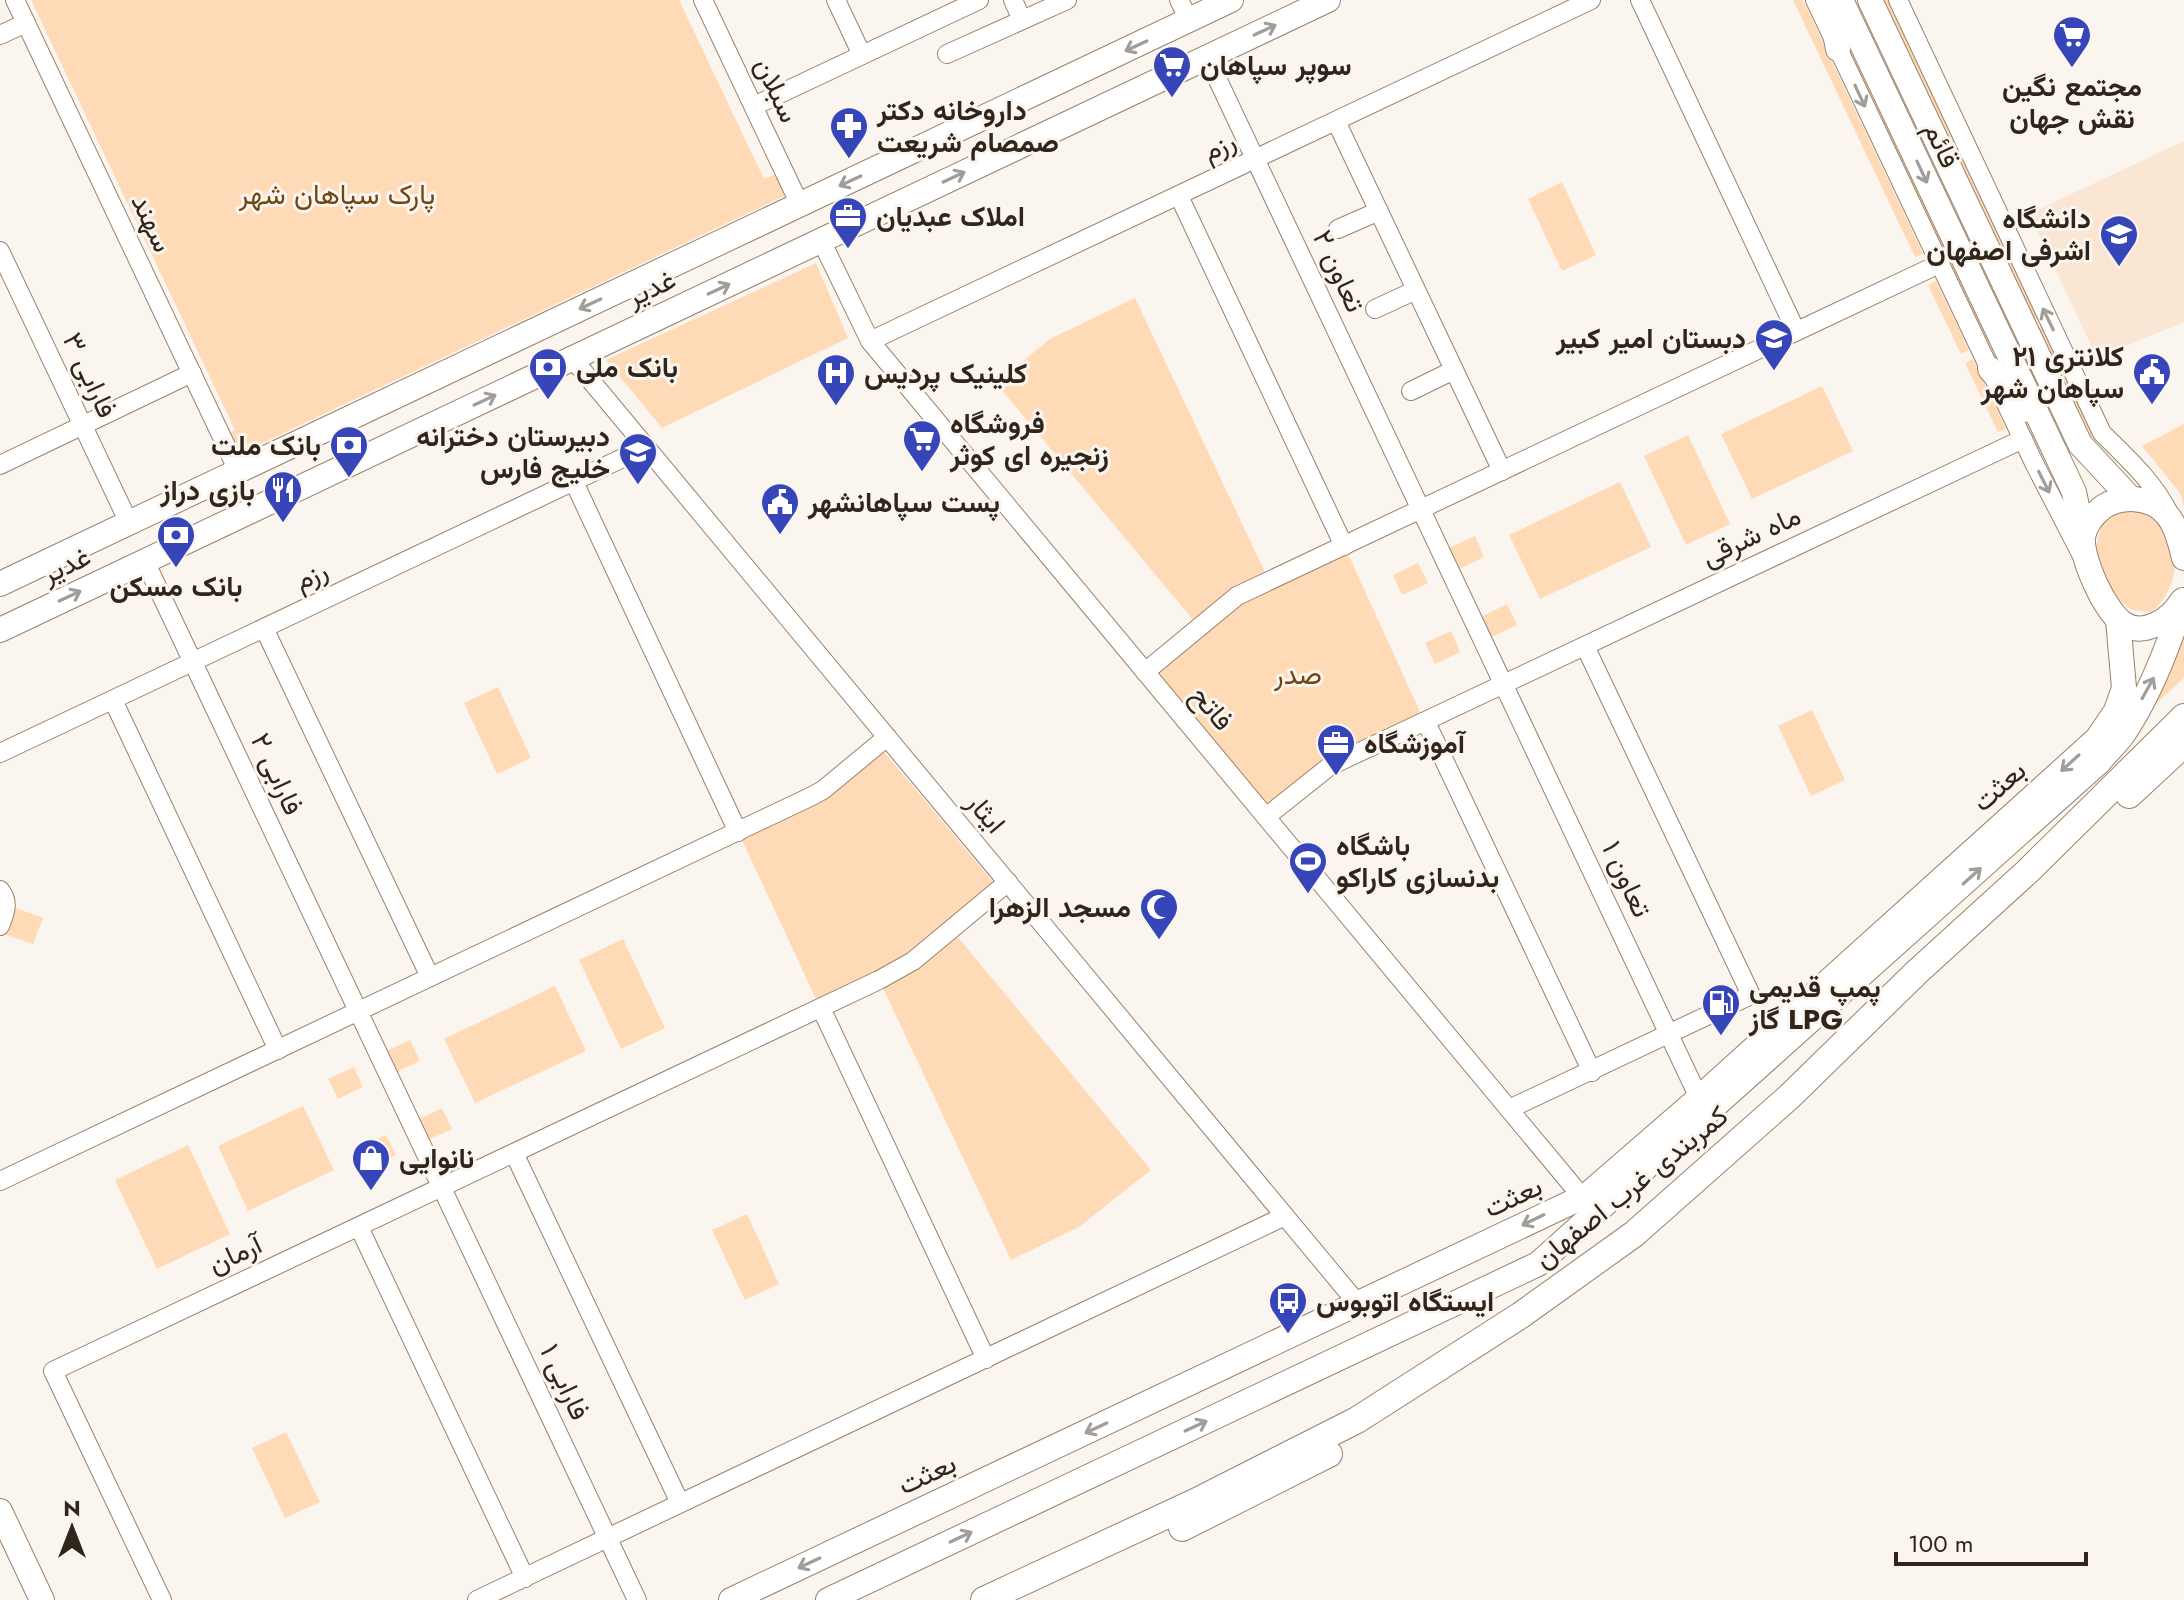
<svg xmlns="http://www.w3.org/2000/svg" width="2184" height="1600" font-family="Jost,Vazirmatn,sans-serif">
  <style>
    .built { fill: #fae6d3 }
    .green { fill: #ffdab7 }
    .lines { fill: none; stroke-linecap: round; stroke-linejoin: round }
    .minor-casing { stroke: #9a8269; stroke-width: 20 }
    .major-casing { stroke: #9a8269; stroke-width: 26 }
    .highway-casing { stroke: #9a8269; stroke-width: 28 }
    .minor { stroke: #fff; stroke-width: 18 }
    .major { stroke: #fff; stroke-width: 24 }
    .highway { stroke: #fff; stroke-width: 26 }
    .oneway { stroke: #a19d98 }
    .labels { text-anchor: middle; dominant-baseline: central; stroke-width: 6; stroke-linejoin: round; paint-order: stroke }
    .poi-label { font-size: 28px; font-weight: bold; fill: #2f251b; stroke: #fbf5f0; text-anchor: start }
    .street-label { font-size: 28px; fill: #2f251b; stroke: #fbf5f0 }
    .park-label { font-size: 28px; fill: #704511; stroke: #fbf5f0 }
  </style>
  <rect width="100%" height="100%" fill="#fbf5f0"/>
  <!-- built -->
  <polygon class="built" points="2184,141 2184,322 2097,358 2029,214"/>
  <!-- green -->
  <g class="green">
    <polygon points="31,0 679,0 764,179 776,174 786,195 233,457 223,436 235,430"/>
    <polygon points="1793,0 1803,0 1923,254 1915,257"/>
    <polygon points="1878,0 1891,0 2041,317 2030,321"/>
    <polygon points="1838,9 1994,337 1983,342 1842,43"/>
    <polygon points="1562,182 1596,255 1562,271 1528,199"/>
    <polygon points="816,263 848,338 662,428 606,360"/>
    <polygon points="1936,281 1969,350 1961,354 1928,285"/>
    <polygon points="1135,298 1265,572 1231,588 1193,620 996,383 1050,339"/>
    <polygon points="2045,325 2096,435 2086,439 2034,330"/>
    <polygon points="1973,359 2006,429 1998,432 1965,363"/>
    <polygon points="1822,386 1853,451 1752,499 1721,434"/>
    <polygon points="2184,424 2184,506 2180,493 2142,446"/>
    <polygon points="1688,435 1730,524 1686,545 1644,456"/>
    <polygon points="1620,482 1651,547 1540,599 1509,535"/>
    <path d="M 2122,504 C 2128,505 2136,504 2141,506 C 2147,507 2152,513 2156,517 C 2184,543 2180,589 2151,612 L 2133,610 L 2107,593 L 2094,556 L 2102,520 Z"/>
    <polygon points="1475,536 1484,557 1459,569 1449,548"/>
    <polygon points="1348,554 1421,714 1325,758 1265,805 1157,674 1242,604"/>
    <polygon points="1418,563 1428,583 1402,595 1393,575"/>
    <polygon points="1507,604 1517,625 1491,637 1481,617"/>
    <polygon points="1451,631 1460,652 1435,664 1425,643"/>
    <polygon points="2184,636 2184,678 2151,708 2183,638"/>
    <polygon points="498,687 531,758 497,774 464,703"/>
    <polygon points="1812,710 1845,780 1811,796 1778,726"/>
    <polygon points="884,752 993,882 907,953 875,971 816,999 742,840 829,797"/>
    <polygon points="13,907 43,918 33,944 3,934"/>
    <polygon points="957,936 1151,1170 1079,1227 1011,1260 883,988 918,969"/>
    <polygon points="623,939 665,1028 621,1049 579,960"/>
    <polygon points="555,986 586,1051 475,1103 444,1039"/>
    <polygon points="410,1040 420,1061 394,1073 384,1052"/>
    <polygon points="354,1067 363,1087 338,1099 328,1079"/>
    <polygon points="303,1106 334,1170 248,1211 218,1146"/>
    <polygon points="442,1108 452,1129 426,1141 417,1120"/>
    <polygon points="386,1135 396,1155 370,1168 360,1147"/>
    <polygon points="188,1145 230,1234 157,1269 115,1180"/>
    <polygon points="747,1214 779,1284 745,1300 712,1230"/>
    <polygon points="286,1432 320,1502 285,1518 252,1448"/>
  </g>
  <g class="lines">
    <defs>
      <g id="minor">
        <polyline points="15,0 238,471"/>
        <polyline points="703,0 800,205"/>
        <polyline points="836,0 862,55"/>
        <polyline points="1013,0 1022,20"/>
        <polyline points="1179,0 1189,20"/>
        <polyline points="1640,0 1796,331"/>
        <polyline points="1815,0 2035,465 2082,556"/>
        <path d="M 1898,0 L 2102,433 C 2127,458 2153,481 2169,513"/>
        <polyline points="0,35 26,23"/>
        <polyline points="947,54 1067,0"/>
        <polyline points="1207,57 1699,1098"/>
        <polyline points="754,106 979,0"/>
        <polyline points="1336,121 1502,471"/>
        <polyline points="1179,196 1344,546"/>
        <polyline points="1338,229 1379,211"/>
        <polyline points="821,240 870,341 1582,1197"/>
        <polyline points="0,251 129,523"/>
        <polyline points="1375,309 1416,290"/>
        <polyline points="870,341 1591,0"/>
        <polyline points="572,358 1358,1304"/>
        <polyline points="1411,391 1454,370"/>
        <polyline points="0,465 192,373"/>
        <polyline points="574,482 738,832"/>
        <polyline points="145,561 637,1600"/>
        <polyline points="264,628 430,977"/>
        <polyline points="1145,672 1237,596 1939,264"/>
        <polyline points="113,700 278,1050"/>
        <polyline points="1426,722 1592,1072"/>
        <polyline points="0,753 646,447"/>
        <polyline points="1266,817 1330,766 2023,439"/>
        <path d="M 0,890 C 10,902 5,913 0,926"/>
        <polyline points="821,1008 986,1359"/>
        <polyline points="1509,1109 1751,995 1585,646"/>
        <polyline points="514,1153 680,1503"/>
        <polyline points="0,1181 810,797 823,790 887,737"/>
        <polyline points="359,1227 525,1578"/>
        <polyline points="162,1600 53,1371 879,980 913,961 1008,882"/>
        <polyline points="477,1600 1285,1216"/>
      </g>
      <g id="major">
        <polyline points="1829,0 1838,49"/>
        <polyline points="1841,0 2074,492 2083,535"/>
        <polyline points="1870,0 2080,444 2131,499"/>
        <polyline points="1990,369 2025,410"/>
        <polyline points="0,584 1231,0"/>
        <path d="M 2181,602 C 2171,619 2144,637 2124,624 C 2105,612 2081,559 2083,537 C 2085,525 2094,514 2103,507 C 2116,499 2130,497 2145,501 C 2172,508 2178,533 2184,558"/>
        <polyline points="0,630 1328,0"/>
        <polyline points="0,1511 42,1600"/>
        <polyline points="731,1600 1587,1195 1699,1098 2097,739 2116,711 2124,688 2118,620"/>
        <path d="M 828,1600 L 1538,1264 L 2099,762 C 2107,752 2117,743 2124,733 C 2151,693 2169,645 2183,600"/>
      </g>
      <g id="highway">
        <polyline points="2129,795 2184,744"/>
        <polyline points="1182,1528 1329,1454"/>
        <polyline points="984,1600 1195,1502 1357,1420 1521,1315 1634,1234 1790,1096 1917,972 2028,871 2184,717"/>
      </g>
    </defs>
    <!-- minor casing -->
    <use href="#minor" class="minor-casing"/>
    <!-- major casing -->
    <use href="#major" class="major-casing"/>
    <!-- highway casing -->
    <use href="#highway" class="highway-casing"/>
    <!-- minor -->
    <use href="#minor" class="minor"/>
    <!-- major -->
    <use href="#major" class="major"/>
    <!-- highway -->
    <use href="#highway" class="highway"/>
  </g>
  <!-- one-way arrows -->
  <defs><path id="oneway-shaft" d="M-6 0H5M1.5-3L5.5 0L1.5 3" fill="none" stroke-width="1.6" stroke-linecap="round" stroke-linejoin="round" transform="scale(2)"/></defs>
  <g class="oneway">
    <use href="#oneway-shaft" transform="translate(1265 30) rotate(-25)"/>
    <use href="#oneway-shaft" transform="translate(1136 46) rotate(155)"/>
    <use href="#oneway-shaft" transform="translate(1860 96) rotate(65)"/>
    <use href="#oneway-shaft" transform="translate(1922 172) rotate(65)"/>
    <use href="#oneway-shaft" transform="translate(954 177) rotate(-25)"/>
    <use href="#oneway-shaft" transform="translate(850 181) rotate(155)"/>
    <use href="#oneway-shaft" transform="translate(719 289) rotate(-25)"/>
    <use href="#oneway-shaft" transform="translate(590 304) rotate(155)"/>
    <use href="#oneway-shaft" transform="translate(2048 319) rotate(-116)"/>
    <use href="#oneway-shaft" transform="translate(485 400) rotate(-25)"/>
    <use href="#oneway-shaft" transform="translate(2044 482) rotate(63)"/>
    <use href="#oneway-shaft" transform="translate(70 596) rotate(-25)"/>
    <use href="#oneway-shaft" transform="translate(2148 688) rotate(-61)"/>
    <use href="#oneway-shaft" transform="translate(2070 763) rotate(138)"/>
    <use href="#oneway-shaft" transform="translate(1972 876) rotate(-42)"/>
    <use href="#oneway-shaft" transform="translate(1533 1220) rotate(154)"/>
    <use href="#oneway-shaft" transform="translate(1196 1426) rotate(-25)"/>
    <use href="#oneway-shaft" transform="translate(1096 1428) rotate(155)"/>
    <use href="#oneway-shaft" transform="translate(961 1537) rotate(-25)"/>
    <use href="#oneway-shaft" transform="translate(809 1563) rotate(155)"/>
  </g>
  <!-- icons -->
  <defs>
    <symbol id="supermarket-pin" viewBox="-11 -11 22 30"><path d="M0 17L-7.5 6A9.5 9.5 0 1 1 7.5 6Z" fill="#3646b9" stroke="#fbf5f0"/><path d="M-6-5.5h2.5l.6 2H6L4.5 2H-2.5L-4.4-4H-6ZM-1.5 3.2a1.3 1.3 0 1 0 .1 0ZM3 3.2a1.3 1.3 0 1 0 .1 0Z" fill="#fff"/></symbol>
    <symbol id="pharmacy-pin" viewBox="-11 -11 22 30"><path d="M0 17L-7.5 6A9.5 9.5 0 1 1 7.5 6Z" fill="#3646b9" stroke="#fbf5f0"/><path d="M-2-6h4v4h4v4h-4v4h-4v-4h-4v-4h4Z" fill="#fff"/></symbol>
    <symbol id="office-pin" viewBox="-11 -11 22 30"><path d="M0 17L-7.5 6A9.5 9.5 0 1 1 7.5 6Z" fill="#3646b9" stroke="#fbf5f0"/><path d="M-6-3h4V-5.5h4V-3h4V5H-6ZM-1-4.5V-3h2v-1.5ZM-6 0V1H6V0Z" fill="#fff"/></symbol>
    <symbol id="university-pin" viewBox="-11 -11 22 30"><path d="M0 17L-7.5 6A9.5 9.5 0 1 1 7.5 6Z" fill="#3646b9" stroke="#fbf5f0"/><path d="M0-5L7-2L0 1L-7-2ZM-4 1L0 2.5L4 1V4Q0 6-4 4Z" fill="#fff"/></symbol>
    <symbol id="school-pin" viewBox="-11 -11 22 30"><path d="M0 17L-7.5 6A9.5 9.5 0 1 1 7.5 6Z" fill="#3646b9" stroke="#fbf5f0"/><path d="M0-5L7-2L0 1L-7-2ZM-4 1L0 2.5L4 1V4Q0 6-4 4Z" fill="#fff"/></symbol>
    <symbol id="bank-pin" viewBox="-11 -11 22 30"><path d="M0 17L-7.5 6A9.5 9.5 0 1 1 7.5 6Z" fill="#3646b9" stroke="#fbf5f0"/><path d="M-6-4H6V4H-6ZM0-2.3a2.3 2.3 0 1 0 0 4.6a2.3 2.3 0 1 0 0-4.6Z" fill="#fff"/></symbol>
    <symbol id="civic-pin" viewBox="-11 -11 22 30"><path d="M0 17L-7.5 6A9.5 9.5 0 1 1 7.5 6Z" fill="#3646b9" stroke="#fbf5f0"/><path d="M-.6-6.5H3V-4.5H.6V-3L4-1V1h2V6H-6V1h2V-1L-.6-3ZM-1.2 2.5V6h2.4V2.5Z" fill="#fff"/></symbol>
    <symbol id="hospital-pin" viewBox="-11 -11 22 30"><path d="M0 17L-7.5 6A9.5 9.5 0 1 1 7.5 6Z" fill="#3646b9" stroke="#fbf5f0"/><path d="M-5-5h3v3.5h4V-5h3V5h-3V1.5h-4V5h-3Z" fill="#fff"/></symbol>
    <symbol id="restaurant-pin" viewBox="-11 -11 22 30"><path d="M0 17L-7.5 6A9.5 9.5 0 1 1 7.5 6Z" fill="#3646b9" stroke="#fbf5f0"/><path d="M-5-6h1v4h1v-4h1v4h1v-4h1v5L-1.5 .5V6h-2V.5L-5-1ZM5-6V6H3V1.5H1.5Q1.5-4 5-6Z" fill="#fff"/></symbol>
    <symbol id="stadium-pin" viewBox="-11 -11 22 30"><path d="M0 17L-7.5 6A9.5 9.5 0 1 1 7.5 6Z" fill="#3646b9" stroke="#fbf5f0"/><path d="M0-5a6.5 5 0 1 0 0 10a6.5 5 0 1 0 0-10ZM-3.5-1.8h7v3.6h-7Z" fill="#fff"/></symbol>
    <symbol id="mosque-pin" viewBox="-11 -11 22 30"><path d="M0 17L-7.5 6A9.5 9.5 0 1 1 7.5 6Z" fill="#3646b9" stroke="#fbf5f0"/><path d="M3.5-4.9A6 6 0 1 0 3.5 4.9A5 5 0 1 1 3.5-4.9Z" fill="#fff"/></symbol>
    <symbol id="fuel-pin" viewBox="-11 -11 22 30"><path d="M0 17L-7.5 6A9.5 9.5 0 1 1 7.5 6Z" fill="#3646b9" stroke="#fbf5f0"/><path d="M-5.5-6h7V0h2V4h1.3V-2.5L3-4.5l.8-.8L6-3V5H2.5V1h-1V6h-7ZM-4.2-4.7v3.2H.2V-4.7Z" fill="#fff"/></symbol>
    <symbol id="shop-pin" viewBox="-11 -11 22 30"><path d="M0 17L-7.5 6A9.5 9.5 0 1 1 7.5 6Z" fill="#3646b9" stroke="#fbf5f0"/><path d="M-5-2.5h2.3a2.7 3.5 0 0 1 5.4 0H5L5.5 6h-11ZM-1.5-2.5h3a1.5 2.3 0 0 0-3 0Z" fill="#fff"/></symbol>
    <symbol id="bus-pin" viewBox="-11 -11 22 30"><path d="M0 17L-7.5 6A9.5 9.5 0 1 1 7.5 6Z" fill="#3646b9" stroke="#fbf5f0"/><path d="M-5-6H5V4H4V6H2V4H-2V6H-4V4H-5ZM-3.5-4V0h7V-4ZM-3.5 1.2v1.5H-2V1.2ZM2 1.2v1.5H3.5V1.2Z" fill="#fff"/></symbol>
  </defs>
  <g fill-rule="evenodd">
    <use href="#supermarket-pin" x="2050" y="13" width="44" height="60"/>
    <use href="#supermarket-pin" x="1150" y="43" width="44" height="60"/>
    <use href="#pharmacy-pin" x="827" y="104" width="44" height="60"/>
    <use href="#office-pin" x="826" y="194" width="44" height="60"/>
    <use href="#university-pin" x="2097" y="212" width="44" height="60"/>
    <use href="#school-pin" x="1752" y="316" width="44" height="60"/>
    <use href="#bank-pin" x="526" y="345" width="44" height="60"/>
    <use href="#civic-pin" x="2130" y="350" width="44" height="60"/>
    <use href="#hospital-pin" x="814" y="351" width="44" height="60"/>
    <use href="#supermarket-pin" x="900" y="417" width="44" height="60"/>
    <use href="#bank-pin" x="327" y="423" width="44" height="60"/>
    <use href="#school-pin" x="616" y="430" width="44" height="60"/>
    <use href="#restaurant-pin" x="261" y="468" width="44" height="60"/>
    <use href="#civic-pin" x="758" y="480" width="44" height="60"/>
    <use href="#bank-pin" x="154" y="513" width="44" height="60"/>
    <use href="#office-pin" x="1314" y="721" width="44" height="60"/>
    <use href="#stadium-pin" x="1286" y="839" width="44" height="60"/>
    <use href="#mosque-pin" x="1137" y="885" width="44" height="60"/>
    <use href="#fuel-pin" x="1699" y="981" width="44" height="60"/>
    <use href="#shop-pin" x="349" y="1136" width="44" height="60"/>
    <use href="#bus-pin" x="1266" y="1279" width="44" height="60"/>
  </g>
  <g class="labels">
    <!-- poi labels -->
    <g class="poi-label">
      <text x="1200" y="65">سوپر سپاهان</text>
      <text x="2072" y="86" text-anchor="middle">مجتمع نگین<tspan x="2072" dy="32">نقش جهان</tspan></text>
      <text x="877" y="110">داروخانه دکتر<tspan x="877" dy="32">صمصام شریعت</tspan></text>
      <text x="876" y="216">املاک عبدیان</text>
      <text x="2091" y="218" text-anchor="end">دانشگاه<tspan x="2091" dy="32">اشرفی اصفهان</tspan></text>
      <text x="1746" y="338" text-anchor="end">دبستان امیر کبیر</text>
      <text x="2124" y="356" text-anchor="end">کلانتری ۲۱<tspan x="2124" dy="32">سپاهان شهر</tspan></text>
      <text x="576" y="367">بانک ملی</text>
      <text x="864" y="373">کلینیک پردیس</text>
      <text x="950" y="423">فروشگاه<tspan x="950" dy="32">زنجیره ای کوثر</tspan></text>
      <text x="610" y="436" text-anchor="end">دبیرستان دخترانه<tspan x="610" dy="32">خلیج فارس</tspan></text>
      <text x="321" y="445" text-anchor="end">بانک ملت</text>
      <text x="255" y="490" text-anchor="end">بازی دراز</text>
      <text x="808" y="502">پست سپاهانشهر</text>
      <text x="176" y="586" text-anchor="middle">بانک مسکن</text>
      <text x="1364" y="743">آموزشگاه</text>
      <text x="1336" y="845">باشگاه<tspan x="1336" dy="32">بدنسازی کاراکو</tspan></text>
      <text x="1131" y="907" text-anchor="end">مسجد الزهرا</text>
      <text x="1749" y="987">پمپ قدیمی<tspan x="1749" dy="32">گاز LPG</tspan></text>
      <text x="399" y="1158">نانوایی</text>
      <text x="1316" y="1301">ایستگاه اتوبوس</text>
    </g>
    <!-- street labels -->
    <g class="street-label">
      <text transform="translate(777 90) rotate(65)">سبلان</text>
      <text transform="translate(1942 145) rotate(65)">قائم</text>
      <text transform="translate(1219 146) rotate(-26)">رزم</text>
      <text transform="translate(152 223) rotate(65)">سهند</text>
      <text transform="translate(1339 271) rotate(65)">تعاون ۲</text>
      <text transform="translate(651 288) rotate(-25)">غدیر</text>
      <text transform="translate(90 375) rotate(65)">فارابی ۳</text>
      <text transform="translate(1751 536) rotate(-25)">ماه شرقی</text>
      <text transform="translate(66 565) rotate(-25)">غدیر</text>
      <text transform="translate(311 575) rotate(-25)">رزم</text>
      <text transform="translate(1212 708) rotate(50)">فاتح</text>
      <text transform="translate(277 774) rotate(65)">فارابی ۲</text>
      <text transform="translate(1999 786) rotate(-42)">بعثت</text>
      <text transform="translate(986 813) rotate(50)">ایثار</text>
      <text transform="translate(1627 879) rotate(65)">تعاون ۱</text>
      <text transform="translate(1631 1187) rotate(-39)">کمربندی غرب اصفهان</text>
      <text transform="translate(1513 1197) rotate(-25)">بعثت</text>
      <text transform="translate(235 1254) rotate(-25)">آرمان</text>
      <text transform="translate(565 1382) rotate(65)">فارابی ۱</text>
      <text transform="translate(927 1474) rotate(-25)">بعثت</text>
    </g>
    <!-- park labels -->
    <g class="park-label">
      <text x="337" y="194">پارک سپاهان شهر</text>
      <text x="1298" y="674">صدر</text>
    </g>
  </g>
  <!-- north arrow -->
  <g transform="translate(72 1528)" stroke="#fbf5f0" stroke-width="6" paint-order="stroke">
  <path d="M0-6L14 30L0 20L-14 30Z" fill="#2f251b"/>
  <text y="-12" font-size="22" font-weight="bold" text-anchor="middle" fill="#2f251b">N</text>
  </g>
  <!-- scale -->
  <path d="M1896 1552v12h190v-12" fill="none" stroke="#2f251b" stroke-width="4"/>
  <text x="1908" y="1552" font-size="24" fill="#2f251b" stroke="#fbf5f0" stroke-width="6" paint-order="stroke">100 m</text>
</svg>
